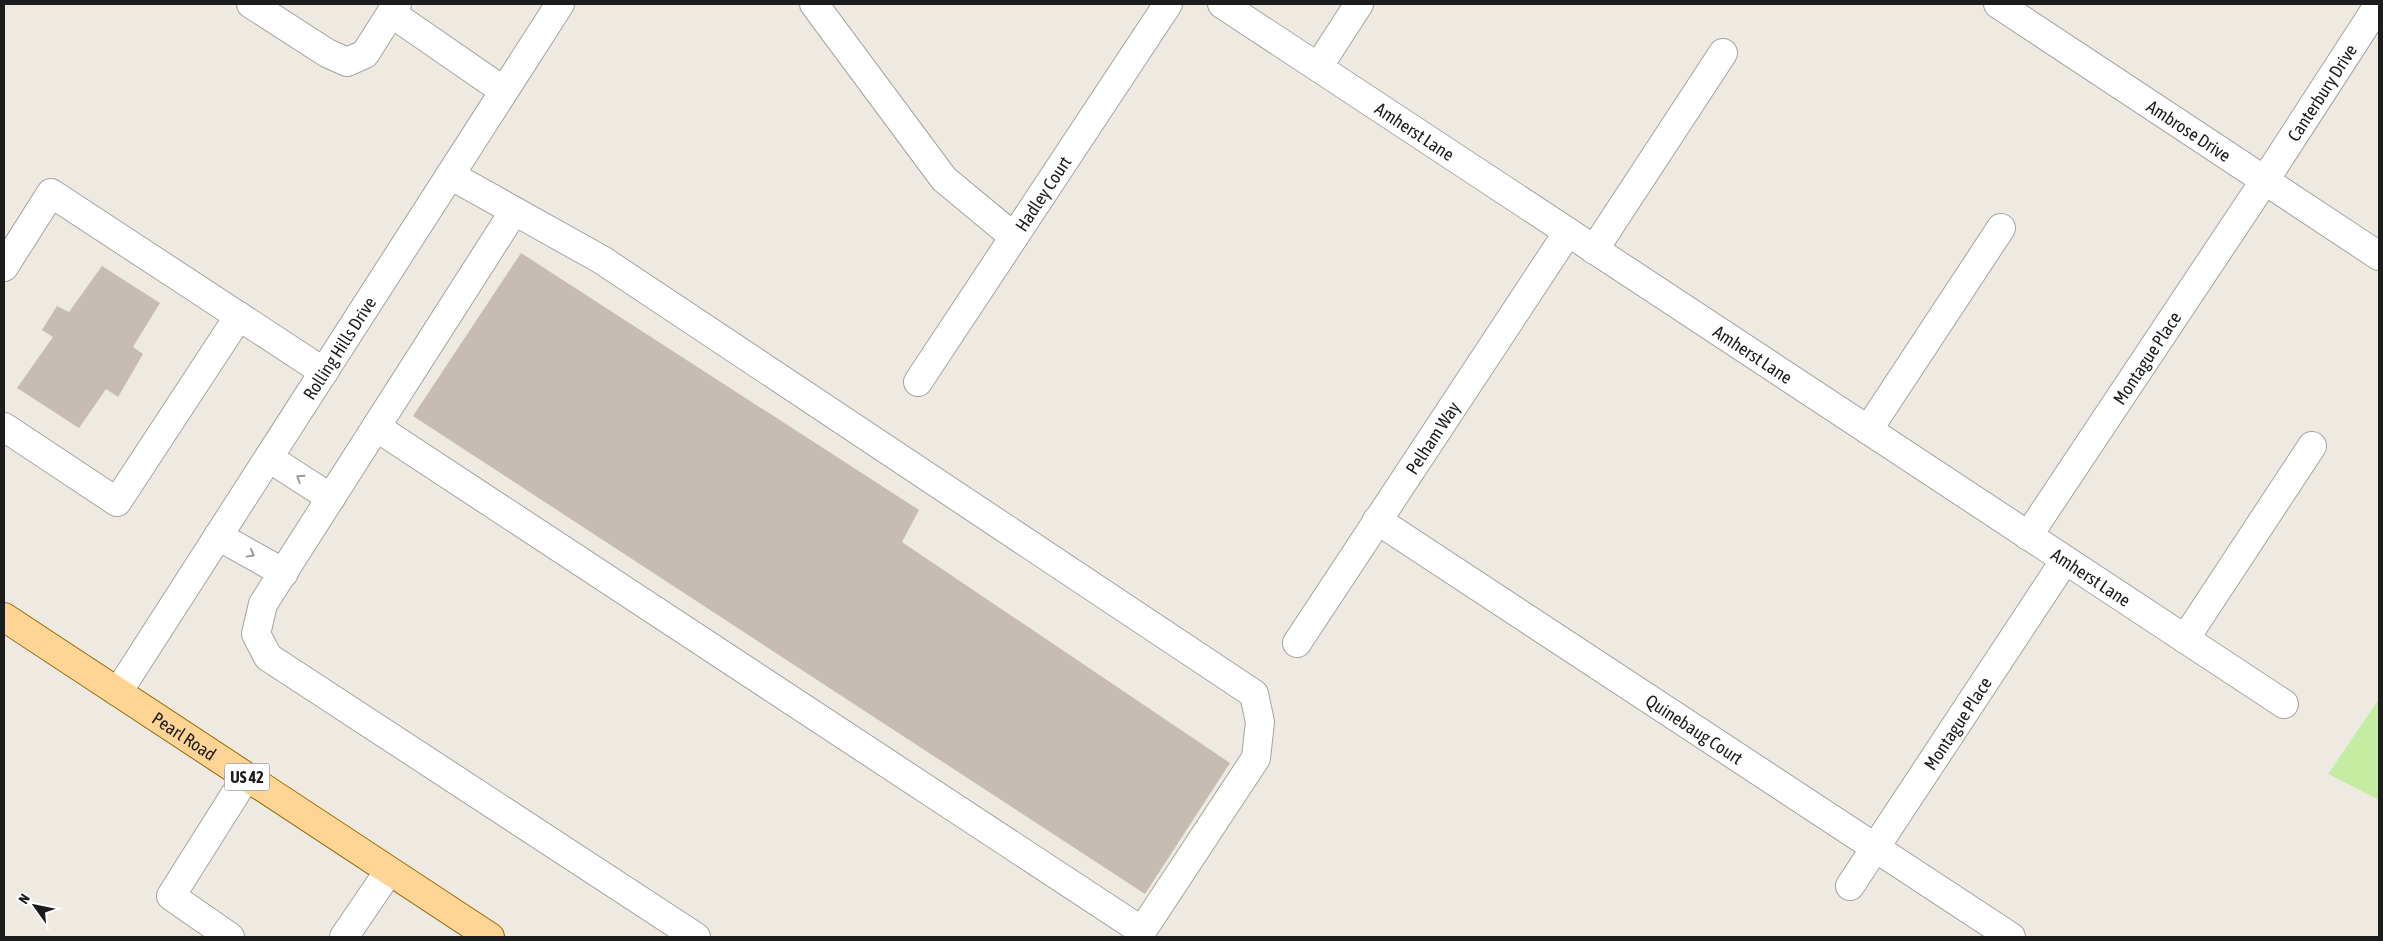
<svg xmlns="http://www.w3.org/2000/svg" width="2383" height="941" font-family="'Asap Condensed',sans-serif">
  <style>
    .grass { fill: #c4eda2 }
    .building { fill: #c6bcb4 }
    .lines { fill: none; stroke-linecap: round; stroke-linejoin: round }
    .minor-casing { stroke: #a3a3a3; stroke-width: 30 }
    .major-casing { stroke: #946800; stroke-width: 30 }
    .minor { stroke: #fff; stroke-width: 28 }
    .major { stroke: #ffd595; stroke-width: 28 }
    .oneway { stroke: #999 }
    .labels { text-anchor: middle; dominant-baseline: central; stroke-width: 5; stroke-linejoin: round; paint-order: stroke }
    .shield { fill: #fff; stroke: #606060; stroke-width: 1 }
    .shield-label { font-size: 16px; font-weight: bold; fill: #1c1c1c }
    .street-label { font-size: 18px; fill: #1c1c1c; stroke: #fff }
  </style>
  <rect width="100%" height="100%" fill="#efeae1"/>
  <!-- grass -->
  <polygon class="grass" points="2379,699 2379,800 2328,774"/>
  <!-- building -->
  <g class="building">
    <polygon points="521,253 919,510 902,542 1230,763 1145,894 413,416"/>
    <polygon points="102,266 160,303 133,347 143,354 118,397 106,389 79,428 17,388 53,337 42,330 57,306 69,312"/>
  </g>
  <g class="lines">
    <defs>
      <g id="minor">
        <polyline points="251,4 327,53 347,62 365,54 391,13"/>
        <polyline points="397,4 391,13 504,91"/>
        <polyline points="814,4 944,179 1014,237"/>
        <path id="s1" d="M 1222,4 L 2284,704"/>
        <path id="s2" d="M 1998,4 L 2379,256"/>
        <polyline points="1318,67 1359,4"/>
        <polyline points="450,175 602,260 1254,694 1260,722 1256,758 1138,937"/>
        <polyline points="514,211 263,604 256,634 268,657 696,937"/>
        <polyline points="1594,250 1723,53"/>
        <polyline points="4,267 51,193 324,372"/>
        <path id="s3" d="M 918,382 L 1168,4"/>
        <polyline points="4,427 117,502 239,316"/>
        <polyline points="376,427 1142,931"/>
        <polyline points="1868,430 2001,228"/>
        <polyline points="269,458 331,498"/>
        <path id="s4" d="M 1377,520 L 2011,937"/>
        <polyline points="218,536 284,573"/>
        <path id="s5" d="M 2028,536 L 2265,180 L 2379,4"/>
        <polyline points="2185,639 2312,446"/>
        <path id="s6" d="M 1297,643 L 1568,232"/>
        <path id="s7" d="M 118,692 L 560,4"/>
        <path id="s8" d="M 1850,886 L 2065,560"/>
        <polyline points="230,937 171,896 246,777"/>
        <polyline points="344,937 389,871"/>
      </g>
      <g id="major">
        <path id="s9" d="M 4,617 L 490,937"/>
      </g>
    </defs>
    <!-- minor casing -->
    <use href="#minor" class="minor-casing"/>
    <!-- major casing -->
    <use href="#major" class="major-casing"/>
    <!-- minor -->
    <use href="#minor" class="minor"/>
    <!-- major -->
    <use href="#major" class="major"/>
  </g>
  <!-- one-way arrows -->
  <defs><path id="oneway-chevron" d="M-2-3.5L2.5 0L-2 3.5" fill="none" stroke-width="1.6" stroke-linecap="round" stroke-linejoin="round" transform="scale(1.25)"/></defs>
  <g class="oneway">
    <use href="#oneway-chevron" transform="translate(300 478) rotate(-147)"/>
    <use href="#oneway-chevron" transform="translate(251 554) rotate(29)"/>
  </g>
  <g class="labels">
    <!-- shield labels -->
    <rect class="shield" x="224.5" y="763.5" width="45" height="27" rx="4"/>
    <g class="shield-label">
      <text x="247" y="777">US 42</text>
    </g>
    <!-- street labels -->
    <g class="street-label">
      <text stroke="none"><textPath href="#s5" startOffset="532">Canterbury Drive</textPath></text>
      <text stroke="none"><textPath href="#s2" startOffset="229">Ambrose Drive</textPath></text>
      <text stroke="none"><textPath href="#s1" startOffset="231">Amherst Lane</textPath></text>
      <text stroke="none"><textPath href="#s3" startOffset="226">Hadley Court</textPath></text>
      <text stroke="none"><textPath href="#s7" startOffset="409">Rolling Hills Drive</textPath></text>
      <text stroke="none"><textPath href="#s1" startOffset="636">Amherst Lane</textPath></text>
      <text stroke="none"><textPath href="#s5" startOffset="214">Montague Place</textPath></text>
      <text stroke="none"><textPath href="#s6" startOffset="246">Pelham Way</textPath></text>
      <text stroke="none"><textPath href="#s1" startOffset="1041">Amherst Lane</textPath></text>
      <text stroke="none"><textPath href="#s8" startOffset="195">Montague Place</textPath></text>
      <text stroke="none"><textPath href="#s4" startOffset="380">Quinebaug Court</textPath></text>
      <text stroke="none"><textPath href="#s9" startOffset="216">Pearl Road</textPath></text>
    </g>
  </g>
  <!-- border -->
  <rect width="2383" height="941" fill="none" stroke="#1c1c1c" stroke-width="10"/>
  <!-- north arrow -->
  <g transform="translate(35 906) rotate(303)" stroke="#ffffff" stroke-width="4" paint-order="stroke">
  <path d="M0-4L9 19L0 12L-9 19Z" fill="#1c1c1c"/>
  <text y="-8" font-size="14" font-weight="bold" text-anchor="middle" fill="#1c1c1c">N</text>
  </g>
</svg>
